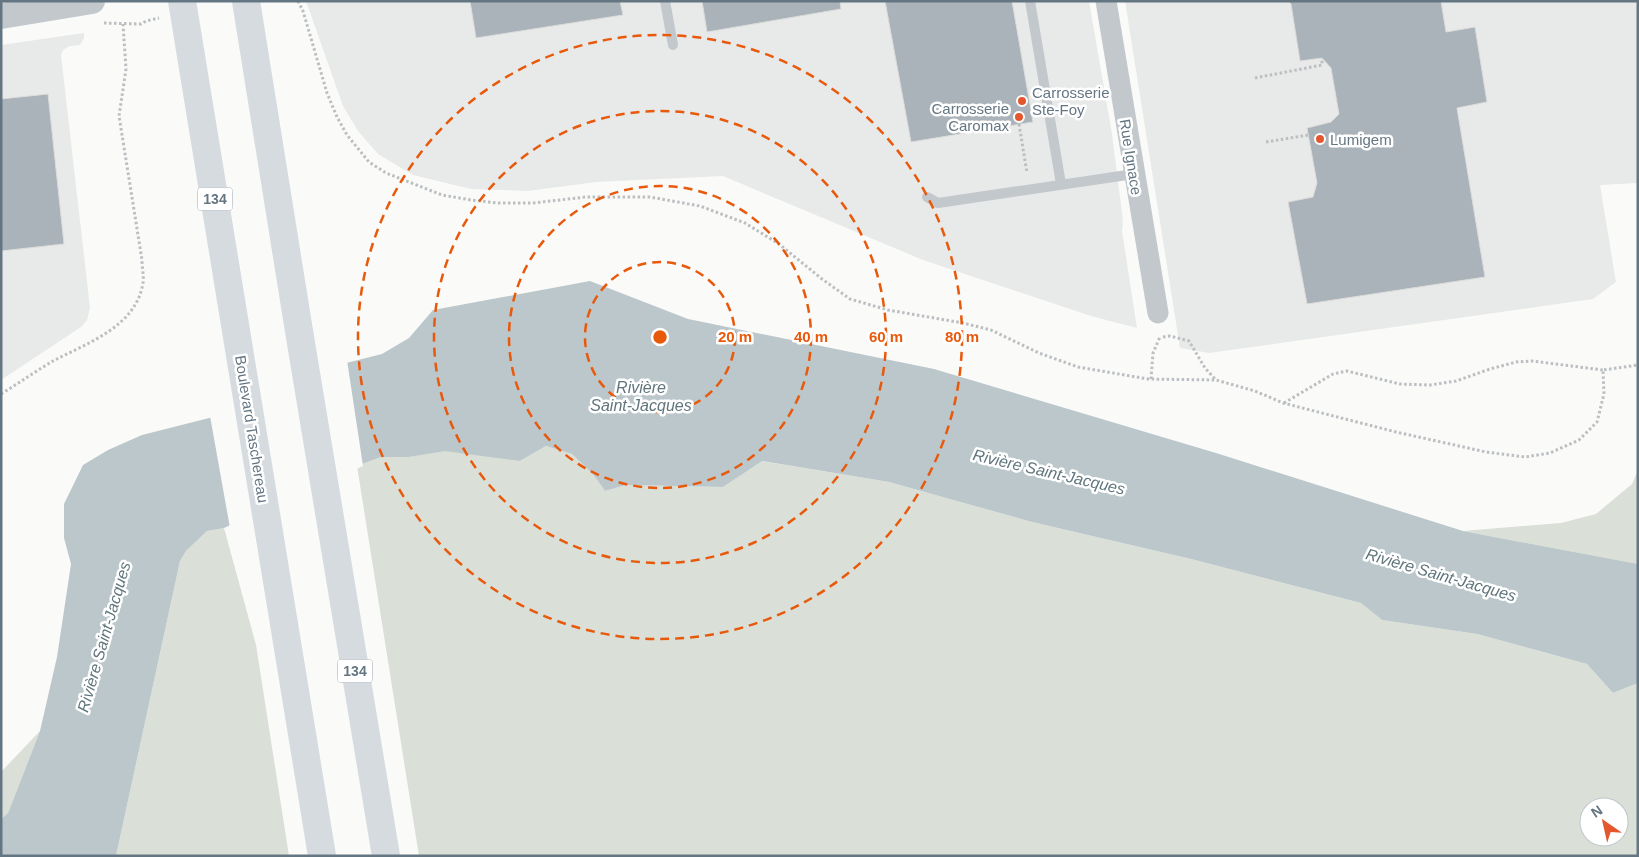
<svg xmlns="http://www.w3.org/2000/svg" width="1639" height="857" font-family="Arial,sans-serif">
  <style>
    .built { fill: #e8e9e9 }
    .green { fill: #dadfd7; fill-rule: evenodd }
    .water { fill: #bbc7cb }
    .pier { fill: #fafaf8 }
    .building { fill: #aab3b9; stroke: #dcdcda }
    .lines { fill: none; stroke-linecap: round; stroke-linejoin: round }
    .path { stroke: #bbbfc2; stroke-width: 3; stroke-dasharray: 2.5 2.5; stroke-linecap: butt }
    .service { stroke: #c3c8cc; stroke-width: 10 }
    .minor { stroke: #c3c8cc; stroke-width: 21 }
    .tertiary { stroke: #c3c8cc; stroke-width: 26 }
    .primary { stroke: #d6dbdf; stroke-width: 28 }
    .ring { fill: none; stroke: #e8590c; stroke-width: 2.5; stroke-dasharray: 9 6 }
    .poi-dot { fill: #e4572e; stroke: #fff; stroke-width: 2 }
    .labels { text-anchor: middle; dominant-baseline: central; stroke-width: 5; stroke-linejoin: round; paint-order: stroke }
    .shield { fill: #fff; stroke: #939fa8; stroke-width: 1 }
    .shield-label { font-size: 14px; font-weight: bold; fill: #657683 }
    .poi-label { font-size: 15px; fill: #657683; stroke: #fff; text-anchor: start }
    .street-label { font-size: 15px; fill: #657683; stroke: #fff }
    .water-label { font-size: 16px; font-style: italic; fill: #60757c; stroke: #fff }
    .centre { fill: #e8590c; stroke: #fff; stroke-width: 2.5 }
    .ring-label { font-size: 15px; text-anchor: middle; font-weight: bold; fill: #e8590c; stroke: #fff; stroke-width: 5; stroke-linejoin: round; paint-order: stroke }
  </style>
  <rect width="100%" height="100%" fill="#fafaf8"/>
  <!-- built -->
  <g class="built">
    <polygon points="306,1 1089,1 1112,134 1123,221 1122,231 1137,328 1091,316 923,260 723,176 596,182 528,191 471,189 413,175 378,154 358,131 343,106"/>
    <polygon points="1125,1 1638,1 1638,183 1600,185 1616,282 1593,299 1209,353 1180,348"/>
    <polygon points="84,33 84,38 80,45 70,46 63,50 61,55 90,308 87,320 81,327 1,380 1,45"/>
  </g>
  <!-- green -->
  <g class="green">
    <path d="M 546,446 L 572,454 L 593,474 L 605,491 L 626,485 L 723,487 L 761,461 L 889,482 L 1032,522 L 1191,559 L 1361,603 L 1382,620 L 1477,634 L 1587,664 L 1613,693 L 1638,683 L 1638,856 L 419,856 L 357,466 L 381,457 L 409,457 L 445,450 L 520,461 ZM 1589,807 L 1619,807 L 1619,837 L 1589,837 Z"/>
    <polygon points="1638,470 1638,564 1463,531 1561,523 1596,514 1632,484"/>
    <polygon points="224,528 256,645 289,856 116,856 180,561 186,551 207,531"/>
    <polygon points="40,731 8,813 1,819 1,772"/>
  </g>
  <!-- water -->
  <polygon class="water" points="590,281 688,319 934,369 1216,453 1463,531 1638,564 1638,683 1613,693 1587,664 1477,634 1382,620 1361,603 1191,559 1032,522 889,482 762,461 723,487 626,485 605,491 593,474 572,454 546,446 520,461 445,451 409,457 381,457 357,466 224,528 207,531 186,551 180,561 116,856 1,856 1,819 8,813 40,731 57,657 71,564 64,538 64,504 83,465 108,450 142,435 225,414 342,364 382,354 409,338 433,310"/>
  <!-- pier -->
  <polygon class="pier" points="347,360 363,466 230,528 210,416 225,412 316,372"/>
  <!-- building -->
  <g class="building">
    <polygon points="470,1 620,1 623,15 476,38"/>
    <polygon points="702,1 840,1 841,9 707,32"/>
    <polygon points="885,1 1012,1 1033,122 911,142"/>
    <polygon points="1288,1 1441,1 1446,32 1475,27 1487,102 1457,108 1485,277 1307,304 1288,202 1313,197 1317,183 1307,128 1331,122 1339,114 1331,68 1322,58 1300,61 1291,4"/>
    <polygon points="48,94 64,244 1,251 1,99"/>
  </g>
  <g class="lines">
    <!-- path -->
    <g class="path">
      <polyline points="298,1 303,11 327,93 337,117 347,135 369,162 386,173 442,195 471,200 498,203 533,203 586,197 650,197 700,206 745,223 779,244 822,279 850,299 888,310 963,323 991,330 1039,353 1078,367 1148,379 1216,380 1255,391 1283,403 1396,432 1486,452 1525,457 1550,453 1579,440 1597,422 1604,394 1603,370 1638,365"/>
      <polyline points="104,23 141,24 146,21 159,18"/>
      <polyline points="1255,78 1322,65 1322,58"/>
      <polyline points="1019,124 1027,173"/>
      <polyline points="1266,142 1308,135"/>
      <polyline points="1163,337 1170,336 1189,341 1205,368 1216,380"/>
      <polyline points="1151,379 1153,353 1160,337"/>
      <path d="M 1,394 C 19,383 36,371 53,361 C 87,343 136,327 143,283 C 144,276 142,268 142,260 L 119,116 L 126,69 L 123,24"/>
      <polyline points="1284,403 1333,374 1347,371 1400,384 1430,385 1456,381 1490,369 1516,362 1532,361 1603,370"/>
    </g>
    <!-- service -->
    <g class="service">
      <polyline points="665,1 673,45"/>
      <polyline points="1030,1 1061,184"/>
      <polyline points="927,197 938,203 1134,174"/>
    </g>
    <!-- minor -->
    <polyline class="minor" points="1106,1 1158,313"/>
    <!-- tertiary -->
    <polyline class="tertiary" points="1,16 92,1"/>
    <!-- primary -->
    <g class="primary">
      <polyline points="182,1 322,856"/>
      <polyline points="246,1 299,331 386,856"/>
    </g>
  </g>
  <!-- distance rings -->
  <g class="ring">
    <circle cx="660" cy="337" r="75"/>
    <circle cx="660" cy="337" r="151"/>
    <circle cx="660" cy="337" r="226"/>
    <circle cx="660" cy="337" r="302"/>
  </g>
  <!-- markers -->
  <g class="poi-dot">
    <circle cx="1022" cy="101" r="5"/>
    <circle cx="1019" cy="117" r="5"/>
    <circle cx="1320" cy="139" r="5"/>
  </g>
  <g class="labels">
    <!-- shield labels -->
    <g class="shield">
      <rect x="197.5" y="187.5" width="35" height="23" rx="4"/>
      <rect x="337.5" y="659.5" width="35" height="23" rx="4"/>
    </g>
    <g class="shield-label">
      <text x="215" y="199">134</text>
      <text x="355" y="671">134</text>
    </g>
    <!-- poi labels -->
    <g class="poi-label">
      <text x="1032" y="92">Carrosserie<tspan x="1032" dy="17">Ste-Foy</tspan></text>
      <text x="1009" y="108" text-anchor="end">Carrosserie<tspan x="1009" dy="17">Caromax</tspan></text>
      <text x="1330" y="139">Lumigem</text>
    </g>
    <!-- street labels -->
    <g class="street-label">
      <text transform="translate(1131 157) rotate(81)">Rue Ignace</text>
      <text transform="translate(252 429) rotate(81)">Boulevard Taschereau</text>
    </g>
    <!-- water labels -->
    <g class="water-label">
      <text x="641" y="387">Rivière<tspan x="641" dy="18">Saint-Jacques</tspan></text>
      <text transform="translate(1049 472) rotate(13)">Rivière Saint-Jacques</text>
      <text transform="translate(1441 575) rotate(16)">Rivière Saint-Jacques</text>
      <text transform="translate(104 637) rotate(-74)">Rivière Saint-Jacques</text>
    </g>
  </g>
  <circle cx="660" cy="337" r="8" class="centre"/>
  <g class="ring-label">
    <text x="735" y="342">20 m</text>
    <text x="811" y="342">40 m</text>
    <text x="886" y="342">60 m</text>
    <text x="962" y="342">80 m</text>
  </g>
  <!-- border -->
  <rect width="1639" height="857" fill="none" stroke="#657683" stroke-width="5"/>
  <!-- north arrow -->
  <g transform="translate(1604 822) rotate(326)"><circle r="24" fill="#ffffff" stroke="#c1c8cd"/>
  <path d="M0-4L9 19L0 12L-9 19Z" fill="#e4572e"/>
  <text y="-8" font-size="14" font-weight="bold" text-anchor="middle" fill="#657683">N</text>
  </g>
</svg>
